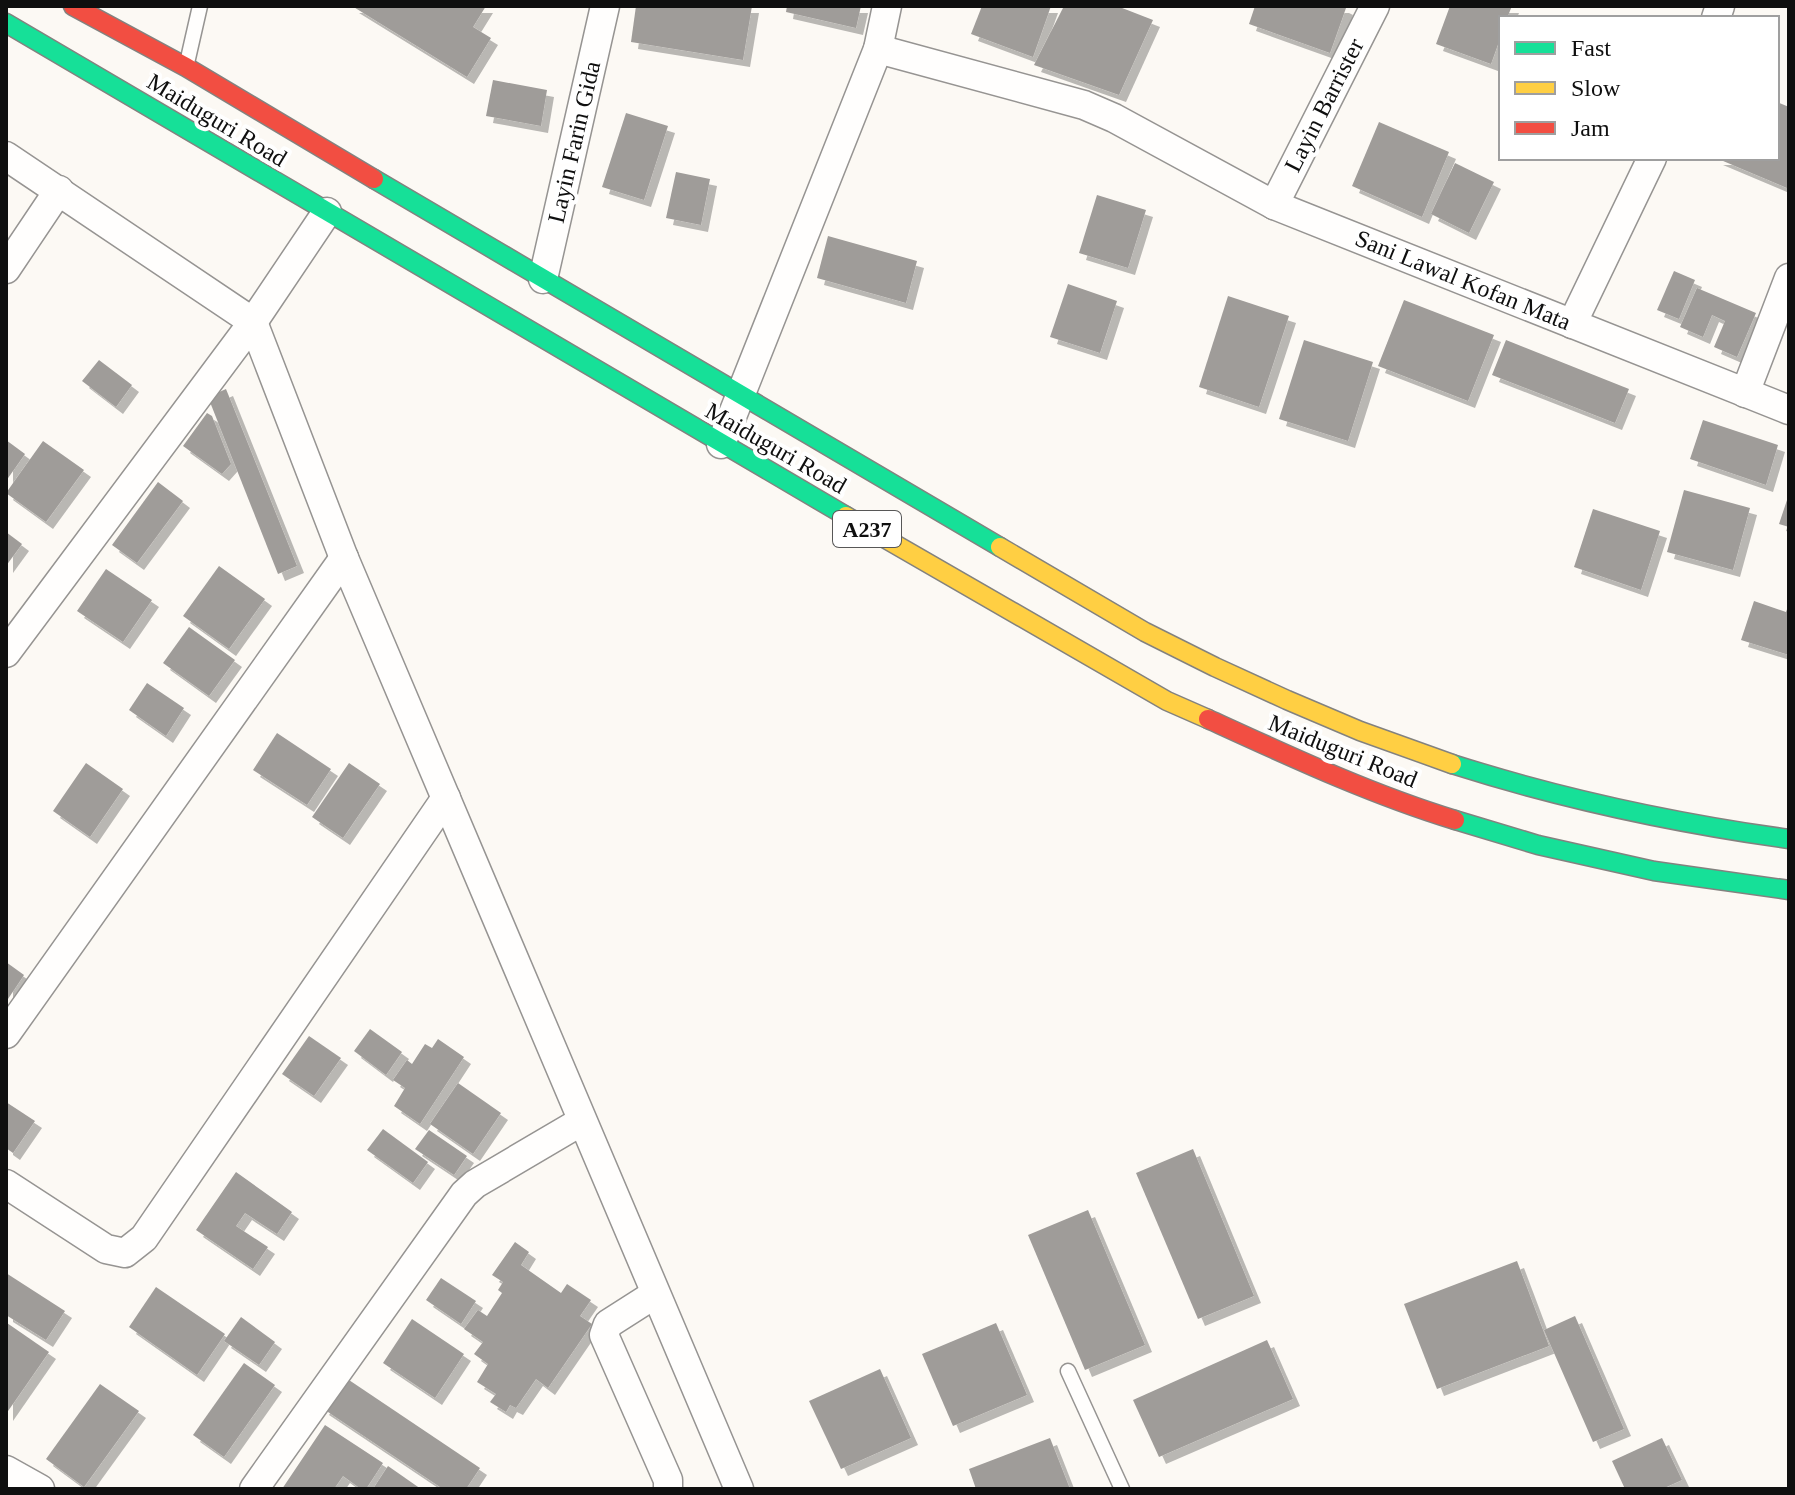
<svg xmlns="http://www.w3.org/2000/svg" width="1795" height="1495" font-family="Georgia,serif">
  <style>
    .building { fill: #9f9c99; filter: url(#shadow) }
    .lines { fill: none; stroke-linecap: round; stroke-linejoin: round }
    .lane-casing { stroke: #969492; stroke-width: 17 }
    .street-casing { stroke: #969492; stroke-width: 31 }
    .fast-casing { stroke: #83827f; stroke-width: 21 }
    .slow-casing { stroke: #83827f; stroke-width: 21 }
    .jam-casing { stroke: #83827f; stroke-width: 21 }
    .lane { stroke: #fffefd; stroke-width: 14 }
    .street { stroke: #fffefd; stroke-width: 28 }
    .fast { stroke: #16e098; stroke-width: 18 }
    .slow { stroke: #ffcf43; stroke-width: 18 }
    .jam { stroke: #f24e42; stroke-width: 18 }
    .labels { text-anchor: middle; dominant-baseline: central; stroke-width: 8; stroke-linejoin: round; paint-order: stroke }
    .shield { fill: #fff; stroke: #575757; stroke-width: 2 }
    .shield-label { font-size: 22px; font-weight: bold; fill: #0f0f0f }
    .street-label { font-size: 24px; fill: #0f0f0f; stroke: #fff }
  </style>
  <defs>
    <filter id="shadow"><feDropShadow dx="7" dy="7" stdDeviation="0" flood-color="#0004"/></filter>
  </defs>
  <rect width="100%" height="100%" fill="#fcf9f4"/>
  <!-- building -->
  <g class="building">
    <polygon points="352,6 486,6 473,27 491,38 467,77"/>
    <polygon points="636,6 752,6 743,60 631,42"/>
    <polygon points="787,6 861,6 856,28 786,12"/>
    <polygon points="982,6 1051,6 1033,57 971,34"/>
    <polygon points="1064,6 1117,6 1153,20 1119,95 1034,65"/>
    <polygon points="1255,6 1342,6 1346,8 1330,53 1249,24"/>
    <polygon points="1450,6 1512,6 1507,18 1501,18 1501,36 1491,64 1436,44"/>
    <polygon points="493,80 547,90 541,126 486,116"/>
    <polygon points="1777,102 1789,107 1789,184 1787,188 1716,158 1777,158"/>
    <polygon points="626,113 668,126 644,200 602,187"/>
    <polygon points="1379,122 1449,152 1422,217 1352,186"/>
    <polygon points="1455,163 1494,182 1469,233 1431,214"/>
    <polygon points="676,172 710,179 701,225 666,218"/>
    <polygon points="1097,195 1146,210 1128,268 1079,253"/>
    <polygon points="828,236 917,261 906,303 817,278"/>
    <polygon points="1674,271 1695,280 1679,319 1657,310"/>
    <polygon points="1068,284 1117,301 1100,353 1050,337"/>
    <polygon points="1697,288 1756,313 1737,357 1714,347 1725,321 1712,315 1703,337 1680,327"/>
    <polygon points="1228,296 1289,316 1259,407 1199,387"/>
    <polygon points="1404,300 1494,335 1468,401 1378,366"/>
    <polygon points="1304,340 1373,362 1348,441 1279,419"/>
    <polygon points="1506,340 1629,389 1615,423 1492,375"/>
    <polygon points="99,360 132,385 116,407 82,381"/>
    <polygon points="226,389 297,566 278,574 208,397"/>
    <polygon points="207,413 212,416 231,464 222,474 183,446"/>
    <polygon points="1703,420 1778,445 1766,485 1690,459"/>
    <polygon points="6,440 25,454 6,481"/>
    <polygon points="43,441 84,470 46,522 6,493"/>
    <polygon points="158,482 183,501 137,563 112,545"/>
    <polygon points="1684,490 1750,508 1733,570 1667,552"/>
    <polygon points="1788,497 1789,497 1789,527 1779,524"/>
    <polygon points="1593,509 1660,531 1641,590 1574,567"/>
    <polygon points="6,532 22,544 6,566"/>
    <polygon points="219,566 265,599 229,649 183,616"/>
    <polygon points="106,569 152,600 123,642 77,611"/>
    <polygon points="1754,601 1786,612 1789,604 1789,655 1741,640"/>
    <polygon points="189,627 235,660 209,696 163,663"/>
    <polygon points="147,683 184,708 166,736 129,710"/>
    <polygon points="277,733 331,769 307,805 253,770"/>
    <polygon points="86,763 123,789 90,837 53,811"/>
    <polygon points="349,763 380,784 343,838 312,817"/>
    <polygon points="6,962 24,975 6,1002"/>
    <polygon points="370,1029 402,1052 386,1075 354,1051"/>
    <polygon points="309,1036 341,1058 314,1096 282,1074"/>
    <polygon points="438,1039 464,1057 420,1124 394,1106 405,1088 393,1080 407,1060 412,1064 425,1044 432,1048"/>
    <polygon points="458,1083 501,1113 473,1154 430,1124"/>
    <polygon points="6,1102 35,1121 13,1153 6,1148"/>
    <polygon points="383,1129 428,1162 413,1183 367,1150"/>
    <polygon points="429,1130 467,1156 454,1175 415,1149"/>
    <polygon points="1193,1149 1254,1296 1198,1319 1136,1173"/>
    <polygon points="236,1172 292,1212 277,1234 245,1213 236,1226 268,1247 253,1269 196,1230"/>
    <polygon points="1088,1210 1145,1345 1085,1370 1028,1235"/>
    <polygon points="515,1242 529,1252 521,1265 561,1293 567,1284 591,1300 580,1316 592,1324 548,1388 536,1379 516,1408 510,1405 506,1412 490,1402 496,1394 477,1382 488,1364 474,1354 483,1342 464,1329 478,1310 487,1316 502,1293 498,1290 503,1282 492,1275"/>
    <polygon points="1517,1261 1549,1346 1437,1389 1404,1304"/>
    <polygon points="6,1273 65,1311 46,1340 6,1315"/>
    <polygon points="441,1278 476,1301 461,1324 426,1300"/>
    <polygon points="156,1287 225,1334 197,1375 129,1327"/>
    <polygon points="1575,1316 1624,1429 1593,1442 1544,1330"/>
    <polygon points="241,1317 275,1342 259,1365 224,1341"/>
    <polygon points="412,1319 464,1354 435,1398 383,1363"/>
    <polygon points="7,1323 49,1352 6,1414 6,1325"/>
    <polygon points="996,1323 1027,1395 953,1426 922,1354"/>
    <polygon points="1267,1340 1293,1399 1159,1457 1133,1400"/>
    <polygon points="244,1363 275,1385 224,1457 193,1435"/>
    <polygon points="880,1369 911,1438 841,1469 809,1401"/>
    <polygon points="343,1376 480,1468 466,1489 443,1489 322,1408"/>
    <polygon points="100,1384 139,1411 84,1487 46,1459"/>
    <polygon points="325,1425 383,1463 366,1489 361,1489 343,1476 334,1489 282,1489"/>
    <polygon points="1050,1438 1070,1489 976,1489 969,1469"/>
    <polygon points="1662,1438 1682,1480 1662,1489 1625,1489 1612,1461"/>
    <polygon points="388,1466 421,1489 373,1489"/>
  </g>
  <g class="lines">
    <defs>
      <g id="lane">
        <polyline points="187,63 200,6"/>
        <polyline points="1068,1371 1122,1489"/>
      </g>
      <g id="street">
        <polyline points="1716,18 1720,6"/>
        <polyline points="878,49 1084,105 1114,118 1274,205 1789,410"/>
        <polyline points="6,156 253,322 344,558 739,1489"/>
        <polyline points="1274,205 1375,6"/>
        <polyline points="6,269 59,190"/>
        <polyline points="543,279 605,6"/>
        <polyline points="1572,324 1652,158"/>
        <polyline points="1745,393 1789,278"/>
        <polyline points="721,444 878,49 887,6"/>
        <polyline points="6,653 253,322 327,212"/>
        <polyline points="6,1034 344,558"/>
        <polyline points="6,1184 106,1249 125,1253 144,1238 446,798"/>
        <polyline points="655,1294 608,1324 604,1335 668,1480 668,1489"/>
        <polyline points="6,1470 40,1489"/>
        <polyline points="254,1489 464,1194 475,1184 582,1121"/>
      </g>
      <g id="fast">
        <polyline points="6,23 846,516"/>
        <polyline points="374,179 1000,547"/>
        <path d="M 1452,764 C 1562,799 1674,823 1789,839"/>
        <polyline points="1455,820 1538,845 1654,871 1789,890"/>
      </g>
      <g id="slow">
        <polyline points="846,516 1167,701 1208,719"/>
        <polyline points="1000,547 1145,632 1215,667 1287,700 1360,731 1452,764"/>
      </g>
      <g id="jam">
        <polyline points="73,6 186,67 374,179"/>
        <path d="M 1208,719 C 1289,756 1370,794 1455,820"/>
      </g>
    </defs>
    <!-- lane casing -->
    <use href="#lane" class="lane-casing"/>
    <!-- street casing -->
    <use href="#street" class="street-casing"/>
    <!-- fast casing -->
    <use href="#fast" class="fast-casing"/>
    <!-- slow casing -->
    <use href="#slow" class="slow-casing"/>
    <!-- jam casing -->
    <use href="#jam" class="jam-casing"/>
    <!-- lane -->
    <use href="#lane" class="lane"/>
    <!-- street -->
    <use href="#street" class="street"/>
    <!-- fast -->
    <use href="#fast" class="fast"/>
    <!-- slow -->
    <use href="#slow" class="slow"/>
    <!-- jam -->
    <use href="#jam" class="jam"/>
  </g>
  <g class="labels">
    <!-- shield labels -->
    <rect class="shield" x="833" y="511" width="68" height="36" rx="6"/>
    <g class="shield-label">
      <text x="867" y="529">A237</text>
    </g>
    <!-- street labels -->
    <g class="street-label">
      <text transform="translate(1324 105) rotate(-63)">Layin Barrister</text>
      <text transform="translate(217 120) rotate(31)">Maiduguri Road</text>
      <text transform="translate(574 142) rotate(-77)">Layin Farin Gida</text>
      <text transform="translate(1463 280) rotate(22)">Sani Lawal Kofan Mata</text>
      <text transform="translate(776 448) rotate(30)">Maiduguri Road</text>
      <text transform="translate(1343 751) rotate(22)">Maiduguri Road</text>
    </g>
  </g>
  <!-- border -->
  <rect width="1795" height="1495" fill="none" stroke="#0f0f0f" stroke-width="16"/>
  <!-- legend -->
  <rect x="1499" y="16" width="280" height="144" fill="#ffffff" stroke="#9f9f9f" stroke-width="2"/>
  <rect x="1515" y="42" width="40" height="12" fill="#16e098" stroke="#9f9f9f" stroke-width="2"/>
  <text x="1571" y="56" font-size="24" fill="#0f0f0f">Fast</text>
  <rect x="1515" y="82" width="40" height="12" fill="#ffcf43" stroke="#9f9f9f" stroke-width="2"/>
  <text x="1571" y="96" font-size="24" fill="#0f0f0f">Slow</text>
  <rect x="1515" y="122" width="40" height="12" fill="#f24e42" stroke="#9f9f9f" stroke-width="2"/>
  <text x="1571" y="136" font-size="24" fill="#0f0f0f">Jam</text>
</svg>
